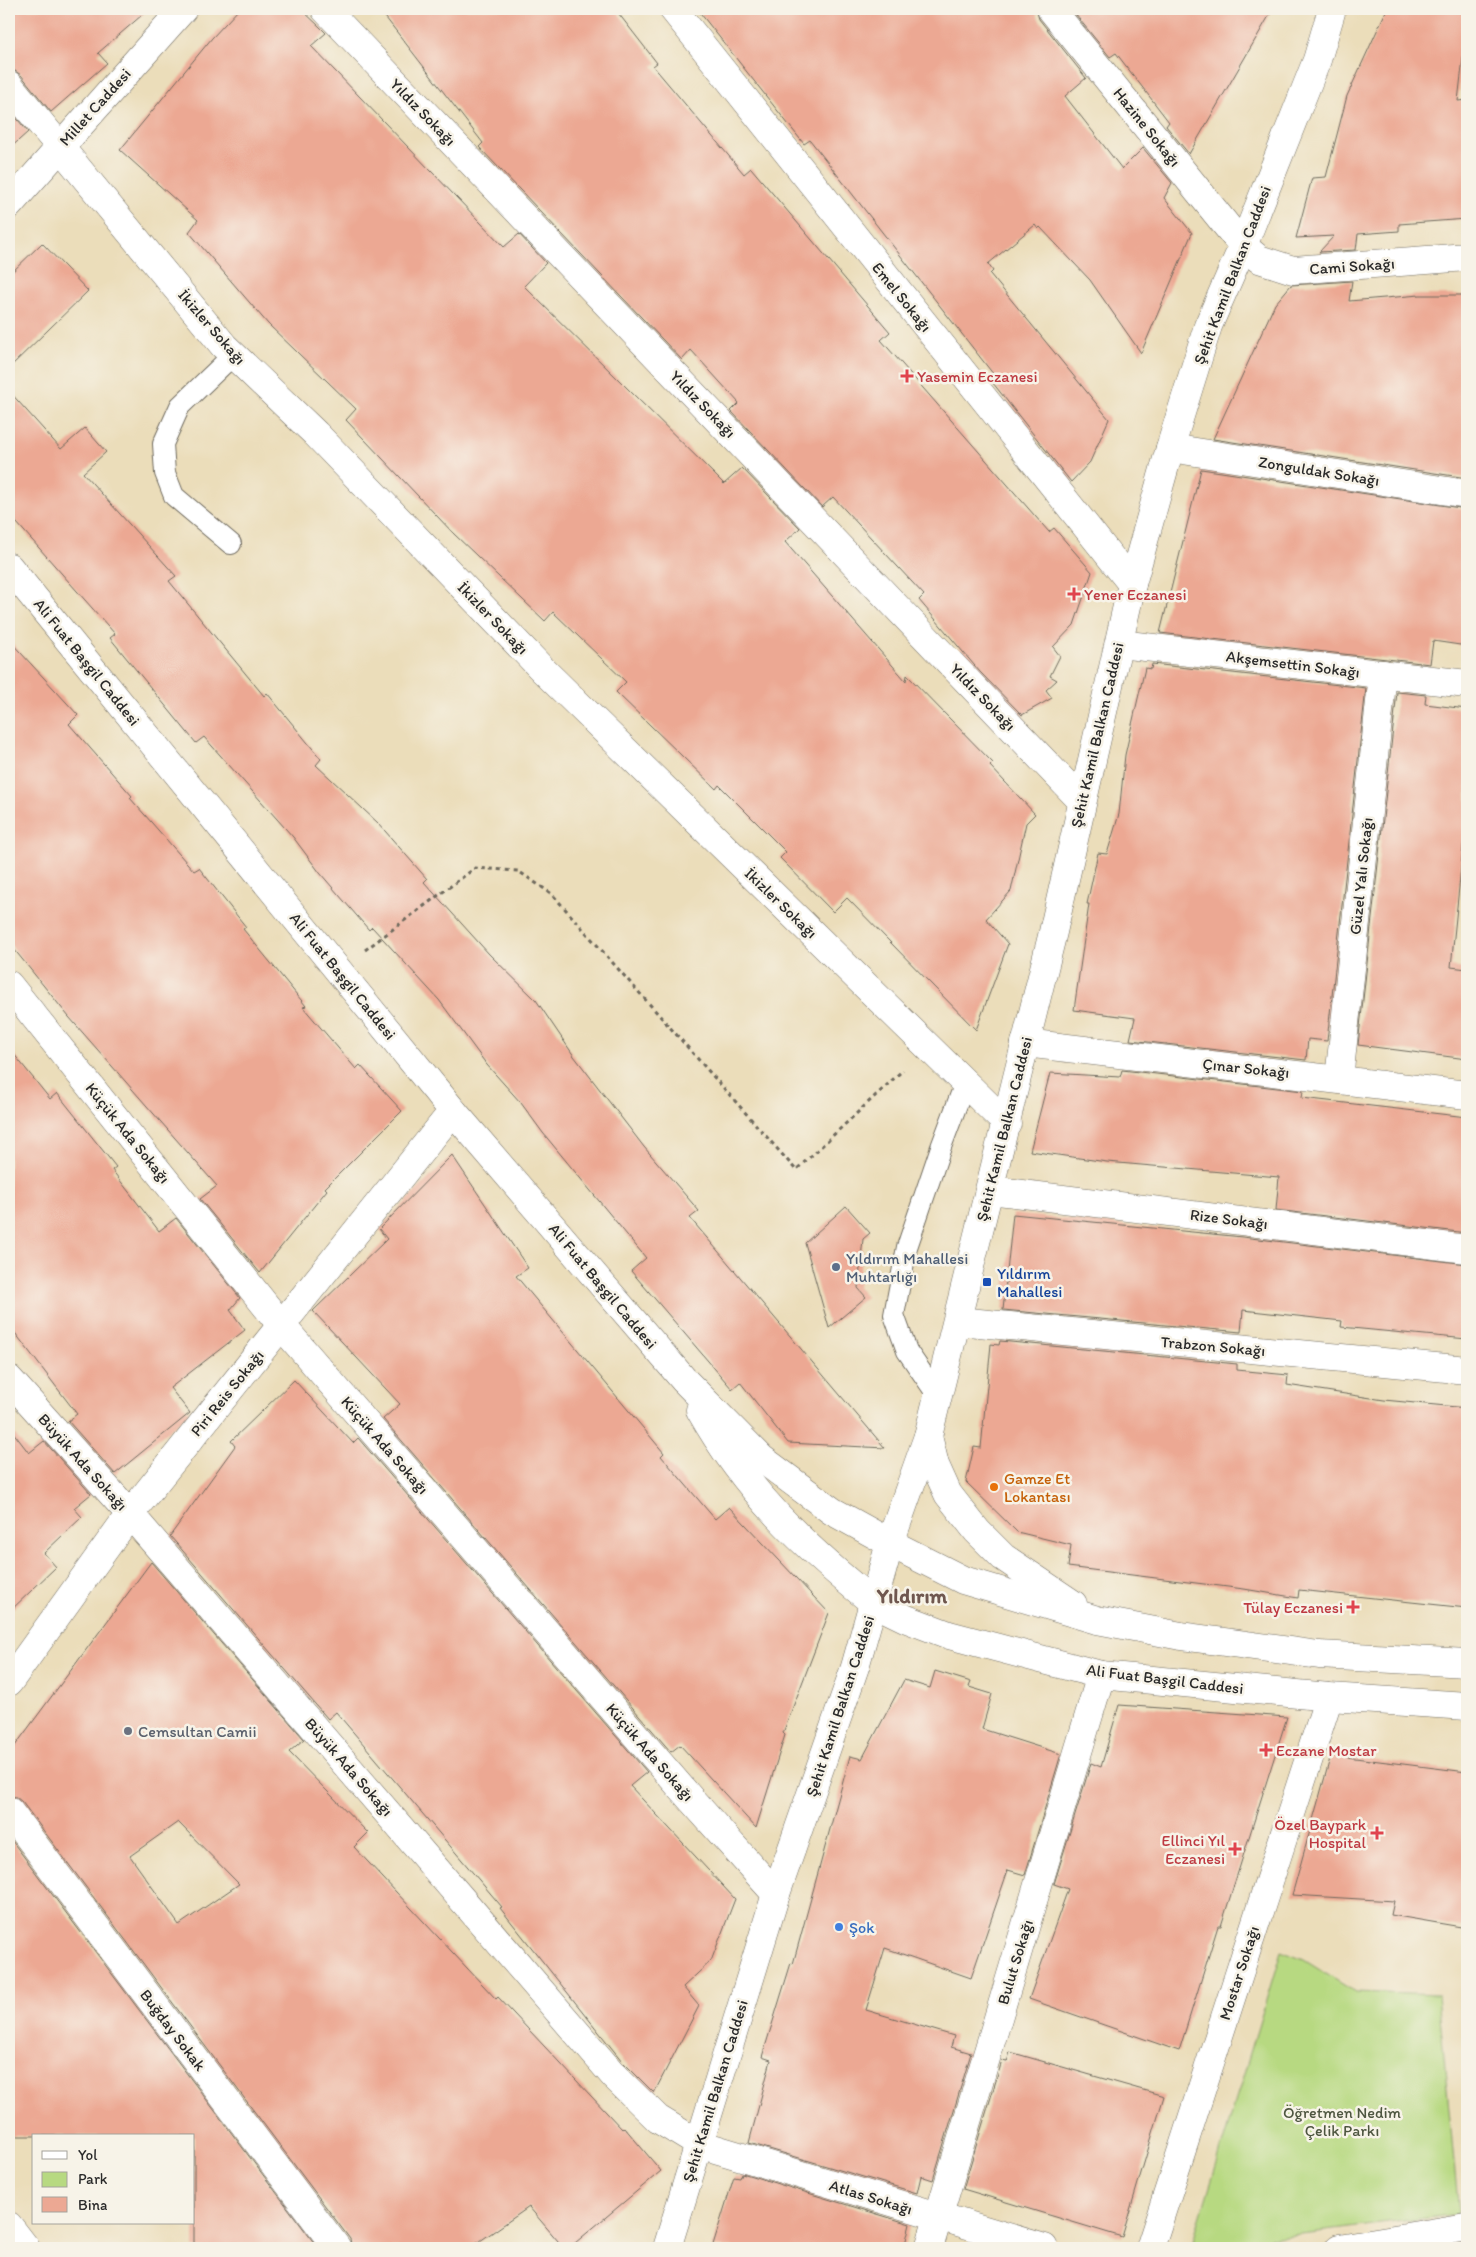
<svg xmlns="http://www.w3.org/2000/svg" width="1476" height="2257" font-family="Itim,sans-serif">
  <style>
    .green { fill: #b7d981; stroke: #718256 }
    .building { fill: #eca893; fill-rule: evenodd }
    .lines { fill: none; stroke-linecap: round; stroke-linejoin: round }
    .lane-casing { stroke: #6e695d; stroke-width: 22 }
    .street-casing { stroke: #6e695d; stroke-width: 29 }
    .secondary-casing { stroke: #6e695d; stroke-width: 29 }
    .primary-casing { stroke: #6e695d; stroke-width: 29 }
    .path { stroke: #6e695d; stroke-width: 3; stroke-dasharray: 4 4; stroke-linecap: butt }
    .lane { stroke: #fff; stroke-width: 20 }
    .street { stroke: #fff; stroke-width: 28 }
    .secondary { stroke: #fff; stroke-width: 28 }
    .primary { stroke: #fff; stroke-width: 28 }
    .health-dot { fill: #e0444e; stroke: #f7f3e8; stroke-width: 2 }
    .service-dot { fill: #5c6f8a; stroke: #f7f3e8; stroke-width: 2 }
    .transit-dot { fill: #1a4fb4; stroke: #f7f3e8; stroke-width: 2 }
    .food-dot { fill: #e8710a; stroke: #f7f3e8; stroke-width: 2 }
    .worship-dot { fill: #6b7280; stroke: #f7f3e8; stroke-width: 2 }
    .shop-dot { fill: #3f7fe0; stroke: #f7f3e8; stroke-width: 2 }
    .labels { text-anchor: middle; dominant-baseline: central; stroke-width: 5; stroke-linejoin: round; paint-order: stroke }
    .street-label { font-size: 16px; fill: #2b2b2b; stroke: #f7f3e8 }
    .health-label { font-size: 16px; fill: #be3a42; stroke: #f7f3e8; text-anchor: start }
    .service-label { font-size: 16px; fill: #4e5e75; stroke: #f7f3e8; text-anchor: start }
    .transit-label { font-size: 16px; fill: #164399; stroke: #f7f3e8; text-anchor: start }
    .food-label { font-size: 16px; fill: #c56008; stroke: #f7f3e8; text-anchor: start }
    .worship-label { font-size: 16px; fill: #5b616d; stroke: #f7f3e8; text-anchor: start }
    .shop-label { font-size: 16px; fill: #366cbe; stroke: #f7f3e8; text-anchor: start }
    .park-label { font-size: 16px; fill: #4e5640; stroke: #f7f3e8 }
    .district-label { font-size: 21px; font-weight: bold; fill: #6f574f; stroke: #f7f3e8 }
  </style>
  <rect width="100%" height="100%" fill="#f7f3e8"/>
  <filter id="ink" filterUnits="userSpaceOnUse"><feTurbulence type="fractalNoise" baseFrequency=".02" numOctaves="2"/><feDisplacementMap in="SourceGraphic" scale="10" xChannelSelector="R" yChannelSelector="G"/><feConvolveMatrix kernelMatrix="1 2 1 2 8 2 1 2 1" color-interpolation-filters="sRGB"/></filter>
  <filter id="wash" filterUnits="userSpaceOnUse"><feTurbulence type="fractalNoise" baseFrequency=".0096" numOctaves="4" result="noise"/><feDisplacementMap in="SourceGraphic" scale="20" xChannelSelector="R" yChannelSelector="G"/><feGaussianBlur stdDeviation="1.12" result="paint"/><feColorMatrix in="noise" values="0 0 0 0 0 0 0 0 0 0 0 0 0 0 0 0 0 1.4 0 .05"/><feComposite in="paint" operator="in"/></filter>
  <g filter="url(#wash)">
    <rect width="100%" height="100%" fill="#ebddba"/>
    <!-- green -->
    <polygon class="green" points="1281,1951 1304,1960 1355,1992 1438,1995 1459,2214 1191,2248"/>
    <g id="blocks">
      <!-- building -->
      <g class="building">
        <polygon points="9,9 149,9 98,53 107,63 51,112 21,75 15,71 9,70"/>
        <polygon points="239,9 301,9 320,27 326,33 311,46 504,247 519,234 546,263 524,286 724,484 742,468 800,528 785,542 906,681 907,675 993,763 990,766 1035,814 1026,823 1011,891 986,919 1008,944 976,1030 847,898 833,912 780,858 786,852 719,785 716,789 616,692 626,682 553,612 545,621 454,534 346,420 356,409 268,324 189,232 198,220 120,150 212,38"/>
        <polygon points="379,9 615,9 657,63 653,66 744,174 751,168 890,332 881,340 1049,532 1054,528 1092,572 1074,625 1053,647 1060,656 1050,676 1057,680 1046,690 1052,698 1022,715 980,672 919,600 924,595 833,497 822,507 731,411 739,403 691,350 682,360 479,147 483,143"/>
        <polygon points="697,9 1036,9 1039,19 1086,78 1065,96 1122,169 1143,148 1172,183 1164,198 1192,233 1141,353 1090,280 1040,227 1038,229 1035,225 988,264 993,271 990,274 1109,419 1090,462 1071,482 989,378 994,375 810,140 804,144"/>
        <polygon points="1071,9 1273,9 1189,154 1166,126 1169,122 1116,53 1110,57"/>
        <polygon points="1387,9 1467,9 1467,24 1458,101 1467,100 1467,219 1399,224 1399,231 1358,234 1356,250 1319,252 1334,236 1296,238 1312,178 1326,177 1347,96"/>
        <polygon points="9,109 28,132 9,149"/>
        <polygon points="42,243 88,291 9,368 9,275"/>
        <polygon points="1352,281 1349,301 1420,295 1467,295 1467,478 1213,439 1275,304 1291,285"/>
        <polygon points="9,391 61,449 85,428 106,452 83,473 176,576 169,581 264,696 267,693 321,759 316,765 378,823 427,879 424,882 489,954 536,1000 574,1056 644,1147 699,1211 690,1218 885,1448 788,1443 740,1382 732,1389 631,1271 646,1258 543,1133 521,1103 487,1065 439,1000 372,927 369,930 320,873 293,837 204,737 196,743 110,638 115,634 9,514"/>
        <polygon points="1201,469 1467,509 1467,646 1433,641 1430,664 1160,633"/>
        <polygon points="9,640 78,715 69,724 132,796 130,798 194,871 199,868 246,927 243,929 306,1006 303,1007 356,1069 360,1065 402,1111 325,1188 327,1190 260,1273 200,1199 217,1186 69,1017 9,943"/>
        <polygon points="1152,664 1366,688 1327,1041 1308,1039 1306,1060 1130,1040 1135,1018 1074,1010 1089,904 1087,904 1098,853 1107,854 1119,814 1125,755 1145,668 1151,669"/>
        <polygon points="1397,692 1426,695 1425,704 1467,709 1467,807 1451,967 1467,969 1467,1059 1358,1045"/>
        <polygon points="9,1048 50,1099 57,1093 116,1167 112,1170 159,1231 176,1218 240,1298 230,1310 245,1330 170,1388 190,1413 115,1474 68,1421 77,1414 9,1325"/>
        <polygon points="1122,1070 1303,1091 1302,1098 1467,1117 1467,1233 1276,1210 1279,1177 1107,1162 1030,1151 1050,1073 1120,1077"/>
        <polygon points="452,1155 528,1268 516,1276 664,1453 661,1456 715,1519 729,1507 829,1613 783,1733 785,1735 756,1828 680,1745 671,1752 383,1419 400,1404 313,1311 387,1239 379,1229"/>
        <polygon points="846,1206 870,1233 863,1239 858,1288 866,1297 829,1328 805,1243"/>
        <polygon points="1013,1214 1242,1237 1467,1264 1467,1339 1341,1327 1342,1321 1243,1310 1241,1332 1003,1310"/>
        <polygon points="1000,1341 1237,1364 1237,1370 1288,1375 1287,1385 1384,1400 1467,1408 1467,1608 1299,1590 1298,1598 1244,1589 1068,1567 1071,1545 1017,1532 966,1482 974,1447 981,1448 991,1344 999,1345"/>
        <polygon points="294,1380 353,1443 358,1438 647,1772 630,1786 735,1899 711,1961 683,1987 699,2006 654,2093 622,2061 500,1908 502,1907 336,1712 328,1719 170,1536 235,1446 231,1441"/>
        <polygon points="9,1427 29,1453 44,1441 91,1494 74,1508 82,1517 44,1553 56,1567 9,1612"/>
        <path d="M 151,1562 L 304,1739 L 289,1752 L 368,1833 L 354,1847 L 496,1999 L 498,1997 L 622,2129 L 624,2127 L 661,2171 L 569,2248 L 564,2248 L 529,2207 L 470,2248 L 352,2248 L 350,2239 L 22,1802 L 16,1797 L 9,1796 L 9,1754 ZM 178,1822 L 239,1884 L 179,1925 L 130,1856 Z"/>
        <polygon points="935,1671 971,1682 969,1687 992,1694 982,1729 1061,1754 1025,1875 1008,1870 971,1978 885,1948 866,2010 954,2036 951,2047 971,2053 933,2180 921,2176 917,2193 749,2143 771,2060 762,2057 791,1963 793,1964 850,1756 862,1759 904,1680 930,1688"/>
        <polygon points="1119,1705 1287,1717 1221,1926 1218,1926 1179,2051 1029,1999 1068,1889 1054,1884 1091,1763 1101,1767"/>
        <polygon points="1331,1755 1467,1772 1467,1928 1391,1915 1394,1901 1292,1895"/>
        <polygon points="9,1837 318,2248 194,2248 194,2136 9,2136"/>
        <polygon points="1010,2052 1164,2096 1122,2237 963,2189 1002,2061 1007,2062"/>
        <polygon points="742,2173 910,2224 904,2248 712,2248 734,2177 740,2178"/>
      </g>
    </g>
  </g>
  <g filter="url(#ink)">
    <use href="#blocks" fill-opacity="0" stroke="#6e695d" stroke-width="1"/>
    <g class="lines">
      <defs>
        <g id="lane">
          <polyline points="231,544 174,496 165,473 163,444 180,406 233,355"/>
          <polyline points="938,1396 907,1351 894,1315 907,1247 941,1147 965,1083"/>
        </g>
        <g id="street">
          <polyline points="325,9 1081,800"/>
          <polyline points="673,9 1132,584"/>
          <polyline points="1051,9 1243,246 1259,259 1293,270 1467,257"/>
          <polyline points="9,85 224,346 316,434 543,670 1007,1124"/>
          <polyline points="1170,448 1467,494"/>
          <polyline points="1119,644 1467,684"/>
          <polyline points="9,985 282,1326 689,1797 776,1894"/>
          <polyline points="1025,1043 1467,1095"/>
          <polyline points="1339,1079 1383,674"/>
          <polyline points="990,1190 1467,1249"/>
          <polyline points="958,1321 1467,1370"/>
          <polyline points="9,1379 130,1514 615,2077 658,2119 699,2144 1044,2248"/>
          <polyline points="9,1682 130,1514 453,1111"/>
          <polyline points="9,1811 337,2248"/>
          <polyline points="9,2226 26,2248"/>
          <polyline points="929,2248 1101,1675"/>
          <polyline points="1150,2248 1329,1697"/>
          <polyline points="1339,2248 1467,2227"/>
        </g>
        <g id="secondary">
          <polyline points="9,205 183,9"/>
          <polyline points="9,567 453,1111 684,1380 762,1459 832,1511 890,1543"/>
          <path d="M 700,1410 C 745,1490 803,1546 874,1603"/>
        </g>
        <g id="primary">
          <polyline points="928,1436 935,1465 948,1494 977,1531 1003,1557 1073,1604"/>
          <polyline points="890,1543 963,1580 1097,1620 1181,1636 1319,1655 1467,1663"/>
          <polyline points="874,1603 907,1619 949,1635 1101,1675 1329,1697 1467,1706"/>
          <polyline points="667,2248 776,1894 855,1667 890,1543 928,1436 1053,932 1132,584 1170,448 1208,326 1243,246 1317,60 1332,9"/>
        </g>
      </defs>
      <!-- lane casing -->
      <use href="#lane" class="lane-casing"/>
      <!-- street casing -->
      <use href="#street" class="street-casing"/>
      <!-- secondary casing -->
      <use href="#secondary" class="secondary-casing"/>
      <!-- primary casing -->
      <use href="#primary" class="primary-casing"/>
      <!-- path -->
      <polyline class="path" points="365,950 475,868 518,871 552,894 796,1170 903,1070"/>
      <!-- lane -->
      <use href="#lane" class="lane"/>
      <!-- street -->
      <use href="#street" class="street"/>
      <!-- secondary -->
      <use href="#secondary" class="secondary"/>
      <!-- primary -->
      <use href="#primary" class="primary"/>
    </g>
  </g>
  <!-- markers -->
  <g class="health-dot">
    <path d="M904.5 368.5h5v5h5v5h-5v5h-5v-5h-5v-5h5z"/>
    <path d="M1071.5 586.5h5v5h5v5h-5v5h-5v-5h-5v-5h5z"/>
    <path d="M1350.5 1599.5h5v5h5v5h-5v5h-5v-5h-5v-5h5z"/>
    <path d="M1263.5 1742.5h5v5h5v5h-5v5h-5v-5h-5v-5h5z"/>
    <path d="M1374.5 1825.5h5v5h5v5h-5v5h-5v-5h-5v-5h5z"/>
    <path d="M1232.5 1841.5h5v5h5v5h-5v5h-5v-5h-5v-5h5z"/>
  </g>
  <circle class="service-dot" cx="836" cy="1267" r="5"/>
  <rect class="transit-dot" x="982" y="1277" width="10" height="10" rx="2.5"/>
  <circle class="food-dot" cx="994" cy="1487" r="5"/>
  <circle class="worship-dot" cx="128" cy="1731" r="5"/>
  <circle class="shop-dot" cx="839" cy="1927" r="5"/>
  <g class="labels">
    <!-- street labels -->
    <g class="street-label">
      <text transform="translate(95 107) rotate(-48)">Millet Caddesi</text>
      <text transform="translate(423 112) rotate(46)">Yıldız Sokağı</text>
      <text transform="translate(1147 127) rotate(51)">Hazine Sokağı</text>
      <text transform="translate(1352 266) rotate(-4)">Cami Sokağı</text>
      <text transform="translate(1232 275) rotate(-69)">Şehit Kamil Balkan Caddesi</text>
      <text transform="translate(902 297) rotate(51)">Emel Sokağı</text>
      <text transform="translate(212 327) rotate(49)">İkizler Sokağı</text>
      <text transform="translate(703 404) rotate(46)">Yıldız Sokağı</text>
      <text transform="translate(1319 471) rotate(9)">Zonguldak Sokağı</text>
      <text transform="translate(493 618) rotate(46)">İkizler Sokağı</text>
      <text transform="translate(87 662) rotate(51)">Ali Fuat Başgil Caddesi</text>
      <text transform="translate(1293 664) rotate(7)">Akşemsettin Sokağı</text>
      <text transform="translate(983 697) rotate(46)">Yıldız Sokağı</text>
      <text transform="translate(1097 735) rotate(-77)">Şehit Kamil Balkan Caddesi</text>
      <text transform="translate(1361 876) rotate(-84)">Güzel Yalı Sokağı</text>
      <text transform="translate(781 903) rotate(44)">İkizler Sokağı</text>
      <text transform="translate(343 976) rotate(51)">Ali Fuat Başgil Caddesi</text>
      <text transform="translate(1246 1068) rotate(6)">Çınar Sokağı</text>
      <text transform="translate(1004 1129) rotate(-76)">Şehit Kamil Balkan Caddesi</text>
      <text transform="translate(128 1133) rotate(51)">Küçük Ada Sokağı</text>
      <text transform="translate(1229 1219) rotate(7)">Rize Sokağı</text>
      <text transform="translate(603 1286) rotate(50)">Ali Fuat Başgil Caddesi</text>
      <text transform="translate(1213 1346) rotate(5)">Trabzon Sokağı</text>
      <text transform="translate(227 1393) rotate(-51)">Piri Reis Sokağı</text>
      <text transform="translate(385 1445) rotate(49)">Küçük Ada Sokağı</text>
      <text transform="translate(83 1462) rotate(48)">Büyük Ada Sokağı</text>
      <text transform="translate(1165 1679) rotate(7)">Ali Fuat Başgil Caddesi</text>
      <text transform="translate(840 1706) rotate(-72)">Şehit Kamil Balkan Caddesi</text>
      <text transform="translate(650 1752) rotate(49)">Küçük Ada Sokağı</text>
      <text transform="translate(349 1767) rotate(49)">Büyük Ada Sokağı</text>
      <text transform="translate(1015 1962) rotate(-73)">Bulut Sokağı</text>
      <text transform="translate(1239 1973) rotate(-72)">Mostar Sokağı</text>
      <text transform="translate(173 2030) rotate(53)">Buğday Sokak</text>
      <text transform="translate(715 2091) rotate(-73)">Şehit Kamil Balkan Caddesi</text>
      <text transform="translate(871 2197) rotate(17)">Atlas Sokağı</text>
    </g>
    <!-- health labels -->
    <g class="health-label">
      <text x="917" y="376">Yasemin Eczanesi</text>
      <text x="1084" y="594">Yener Eczanesi</text>
      <text x="1343" y="1607" text-anchor="end">Tülay Eczanesi</text>
      <text x="1276" y="1750">Eczane Mostar</text>
      <text x="1366" y="1824" text-anchor="end">Özel Baypark<tspan x="1366" dy="18">Hospital</tspan></text>
      <text x="1225" y="1840" text-anchor="end">Ellinci Yıl<tspan x="1225" dy="18">Eczanesi</tspan></text>
    </g>
    <!-- service labels -->
    <g class="service-label">
      <text x="846" y="1258">Yıldırım Mahallesi<tspan x="846" dy="18">Muhtarlığı</tspan></text>
    </g>
    <!-- transit labels -->
    <g class="transit-label">
      <text x="997" y="1273">Yıldırım<tspan x="997" dy="18">Mahallesi</tspan></text>
    </g>
    <!-- food labels -->
    <g class="food-label">
      <text x="1004" y="1478">Gamze Et<tspan x="1004" dy="18">Lokantası</tspan></text>
    </g>
    <!-- worship labels -->
    <g class="worship-label">
      <text x="138" y="1731">Cemsultan Camii</text>
    </g>
    <!-- shop labels -->
    <g class="shop-label">
      <text x="849" y="1927">Şok</text>
    </g>
    <!-- park labels -->
    <g class="park-label">
      <text x="1342" y="2112">Öğretmen Nedim<tspan x="1342" dy="18">Çelik Parkı</tspan></text>
    </g>
    <!-- district labels -->
    <g class="district-label">
      <text x="912" y="1595">Yıldırım</text>
    </g>
  </g>
  <!-- margin -->
  <rect width="1476" height="2257" fill="none" stroke="#f7f3e8" stroke-width="30"/>
  <!-- legend -->
  <rect x="32" y="2134" width="162" height="90" fill="#f7f3e8" stroke="#a5a39c"/>
  <rect x="42" y="2151" width="25" height="8" fill="#ffffff" stroke="#a5a39c"/>
  <text x="78" y="2160" font-size="15" fill="#2b2b2b">Yol</text>
  <rect x="42" y="2172" width="25" height="15" fill="#b7d981" stroke="#a5a39c"/>
  <text x="78" y="2184" font-size="15" fill="#2b2b2b">Park</text>
  <rect x="42" y="2197" width="25" height="15" fill="#eca893" stroke="#a5a39c"/>
  <text x="78" y="2210" font-size="15" fill="#2b2b2b">Bina</text>
</svg>
